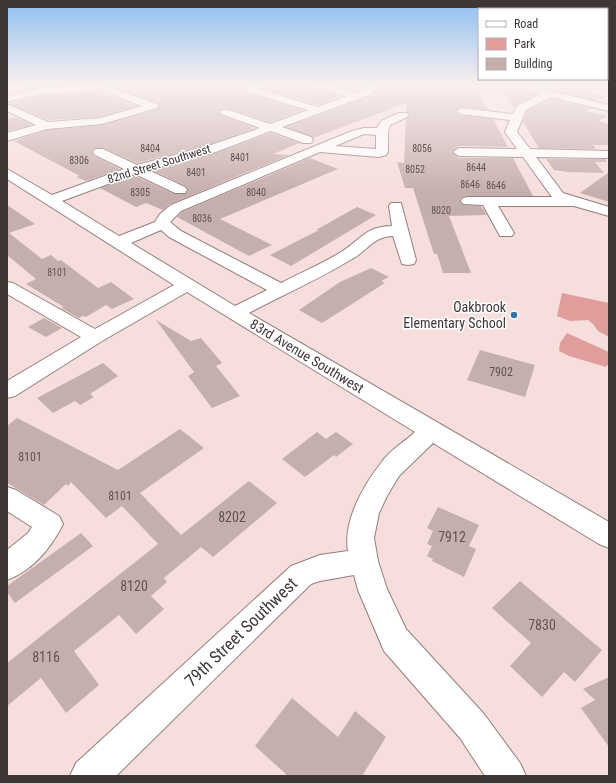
<svg xmlns="http://www.w3.org/2000/svg" width="616" height="783" font-family="'Roboto Condensed',sans-serif">
  <style>
    .green { fill: #df9e9b }
    .building { fill: #c5afad }
    .lines { fill: none; stroke-linecap: round; stroke-linejoin: round }
    .minor-casing { stroke: #937e7c; stroke-width: 2 }
    .minor { fill: #fff; fill-rule: evenodd }
    .poi-dot { fill: #3273a9; stroke: #fff; stroke-width: 1.5 }
    .labels { text-anchor: middle; dominant-baseline: central; stroke-width: 3; stroke-linejoin: round; paint-order: stroke }
    .far-number-label { font-size: 10px; fill: #605453 }
    .far-street-label { font-size: 12px; fill: #3f3635; stroke: #fff }
    .number-label { font-size: 12px; fill: #605453 }
    .poi-label { font-size: 14px; fill: #3f3635; stroke: #fff; text-anchor: end }
    .street-label { font-size: 14px; fill: #3f3635; stroke: #fff }
    .near-number-label { font-size: 14px; fill: #605453 }
    .near-street-label { font-size: 17px; fill: #3f3635; stroke: #fff }
  </style>
  <rect width="100%" height="100%" fill="#f6dedd"/>
  <!-- green -->
  <g class="green">
    <polygon points="562,293 609,303 609,337 598,331 593,324 588,320 570,321 557,316"/>
    <polygon points="567,333 609,352 609,363 606,367 569,356 559,351 560,343"/>
  </g>
  <!-- building -->
  <g class="building">
    <polygon points="16,84 97,84 41,86 29,89"/>
    <polygon points="104,84 250,84 242,89 244,92 303,110 270,122 229,109 221,108 219,111 220,115 255,128 208,145 137,163 104,148 95,148 92,151 94,156 120,169 86,181 76,177 80,176 14,141 47,130 102,125 157,109 159,107 158,103"/>
    <polygon points="267,84 308,84 311,87 342,96 318,105 262,89"/>
    <polygon points="329,84 369,84 357,91"/>
    <polygon points="383,84 474,84 488,110 461,107 455,112 461,115 493,119 508,147 459,146 452,152 459,158 513,158 533,196 468,196 462,197 460,200 462,205 481,206 487,215 449,216 471,273 443,273 437,254 434,254 413,188 405,188 397,162 404,163 406,119 409,116 406,112 406,103 313,138 286,127 373,95"/>
    <polygon points="499,84 505,84 508,87 536,94 516,105 514,108"/>
    <polygon points="527,84 552,84 606,96 597,101"/>
    <polygon points="102,93 137,106 101,117 48,120 10,104 41,95"/>
    <polygon points="551,99 591,108 586,111 607,116 598,121 609,124 609,145 593,145 596,149 539,148 523,122 527,111"/>
    <polygon points="16,117 32,125 7,131 7,119"/>
    <polygon points="271,133 299,143 273,154 289,155 170,204 163,210 146,203 136,207 100,188 135,176 174,194 185,194 188,191 186,186 152,170 217,153"/>
    <polygon points="310,158 338,169 220,219 272,245 249,256 177,217 182,212"/>
    <polygon points="546,159 605,159 607,162 595,162 604,173 567,172 554,170"/>
    <polygon points="609,172 609,202 580,193"/>
    <polygon points="7,205 35,224 9,233 42,259 51,255 58,261 61,260 98,288 111,282 134,299 112,309 106,305 86,317 83,316 79,318 61,308 64,307 26,284 36,279 7,255"/>
    <polygon points="357,207 376,215 291,266 270,255 319,230 316,230"/>
    <polygon points="371,268 389,277 381,281 385,283 322,323 299,310 340,282"/>
    <polygon points="44,318 62,328 46,337 28,327"/>
    <polygon points="156,320 191,341 201,338 222,363 216,366 240,396 212,408 188,376 194,372"/>
    <polygon points="480,350 535,365 525,397 467,380"/>
    <polygon points="103,363 118,376 90,394 94,397 80,405 75,401 53,413 37,398"/>
    <polygon points="17,418 118,470 180,429 204,448 140,493 181,535 249,481 277,503 213,557 201,547 164,578 167,582 151,596 164,609 136,634 119,615 74,651 99,685 66,713 41,678 7,706 7,663 158,544 122,506 106,518 71,482 68,486 66,484 44,505 7,483 7,426"/>
    <polygon points="317,432 326,439 336,432 353,444 336,457 334,455 305,477 282,459"/>
    <polygon points="438,507 479,525 469,546 476,549 464,577 432,561 433,559 427,556 432,546 427,544 433,531 427,528"/>
    <polygon points="81,533 93,546 15,603 7,592 7,586"/>
    <polygon points="520,581 602,650 575,682 564,672 542,697 510,666 531,643 492,608"/>
    <polygon points="609,677 609,747 581,708 595,700 583,689"/>
    <polygon points="292,698 338,737 355,711 386,737 362,776 288,776 255,746"/>
  </g>
  <g class="lines">
    <defs>
      <g id="minor">
        <path d="M 253,84 L 266,84 L 258,89 L 318,107 L 347,96 L 311,86 L 309,84 L 324,84 L 357,93 L 364,90 L 371,84 L 382,84 L 372,94 L 282,127 L 311,137 L 313,140 L 311,143 L 303,143 L 271,131 L 216,152 L 148,170 L 185,187 L 187,190 L 185,193 L 175,193 L 135,174 L 62,201 L 119,236 L 155,222 L 160,214 L 171,205 L 352,131 L 364,128 L 377,128 L 381,121 L 399,113 L 407,113 L 408,115 L 407,117 L 390,125 L 388,132 L 388,152 L 386,155 L 379,157 L 320,152 L 181,211 L 170,222 L 181,231 L 281,283 C 300,273 322,264 341,252 C 360,241 365,226 392,226 L 389,206 L 391,203 L 401,203 L 416,260 L 414,264 L 408,265 L 402,264 L 393,236 C 374,236 367,251 352,259 C 319,279 283,295 249,313 L 609,522 L 609,548 L 599,544 L 433,443 L 399,476 L 387,496 L 379,513 L 374,538 L 378,561 L 387,589 L 406,629 L 484,714 L 520,763 L 526,776 L 485,776 L 460,738 L 384,651 L 358,590 L 354,575 L 320,581 L 311,584 L 116,776 L 70,776 L 76,763 L 291,566 L 320,555 L 348,551 C 343,521 363,486 381,463 C 389,451 404,442 415,432 L 187,292 L 102,341 L 15,396 L 7,398 L 7,381 L 81,337 L 7,294 L 7,282 L 13,283 L 95,329 L 174,285 L 7,179 L 7,169 L 52,195 L 124,169 L 95,155 L 93,152 L 95,149 L 103,149 L 137,165 L 208,146 L 260,128 L 221,114 L 220,112 L 221,110 L 229,110 L 270,124 L 308,110 L 244,91 L 243,89 ZM 364,134 L 376,135 L 376,149 L 335,146 ZM 161,230 L 169,237 L 267,290 L 235,306 L 131,243 Z"/>
        <polygon points="506,84 522,84 609,105 609,111 551,97 526,110 517,132 530,149 609,151 609,157 607,158 536,157 563,193 609,207 609,216 574,206 498,206 514,233 512,236 500,236 483,205 463,204 461,201 463,198 468,197 552,197 523,157 459,156 453,152 459,148 517,149 505,132 510,120 461,114 456,111 461,108 513,114 517,106 540,94 508,86"/>
        <polygon points="103,85 157,104 158,106 157,108 102,124 47,129 7,141 7,133 36,125 7,111 7,104 48,122 101,118 142,106 102,91 41,94 7,102 7,96 41,88"/>
        <path d="M 7,487 L 16,490 L 59,516 L 63,524 C 51,548 33,570 7,580 L 7,550 L 28,533 L 32,527 L 7,511 Z"/>
      </g>
    </defs>
    <!-- minor casing -->
    <use href="#minor" class="minor-casing"/>
    <!-- minor -->
    <use href="#minor" class="minor"/>
  </g>
  <!-- sky -->
  <linearGradient id="sky" x2="0" y2="1"><stop stop-color="#8dc0f0"/><stop offset="0.44" stop-color="#fbf0f0"/><stop offset="1" stop-color="#fbf0f0" stop-opacity="0"/></linearGradient>
  <rect width="616" height="193" fill="url(#sky)"/>
  <!-- markers -->
  <circle class="poi-dot" cx="514" cy="315" r="4"/>
  <g class="labels">
    <!-- far-number labels -->
    <g class="far-number-label">
      <text x="150" y="148">8404</text>
      <text x="422" y="148">8056</text>
      <text x="240" y="157">8401</text>
      <text x="79" y="160">8306</text>
      <text x="476" y="167">8644</text>
      <text x="415" y="169">8052</text>
      <text x="196" y="172">8401</text>
      <text x="470" y="184">8646</text>
      <text x="496" y="185">8646</text>
      <text x="140" y="192">8305</text>
      <text x="256" y="192">8040</text>
      <text x="441" y="210">8020</text>
      <text x="202" y="218">8036</text>
      <text x="57" y="272">8101</text>
    </g>
    <!-- far-street labels -->
    <g class="far-street-label">
      <text transform="translate(159 164) rotate(-17)">82nd Street Southwest</text>
    </g>
    <!-- number labels -->
    <g class="number-label">
      <text x="501" y="372">7902</text>
      <text x="30" y="457">8101</text>
      <text x="120" y="496">8101</text>
    </g>
    <!-- poi labels -->
    <g class="poi-label">
      <text x="506" y="307">Oakbrook<tspan x="506" dy="16">Elementary School</tspan></text>
    </g>
    <!-- street labels -->
    <g class="street-label">
      <text transform="translate(307 356) rotate(31)">83rd Avenue Southwest</text>
    </g>
    <!-- near-number labels -->
    <g class="near-number-label">
      <text x="232" y="517">8202</text>
      <text x="452" y="537">7912</text>
      <text x="134" y="586">8120</text>
      <text x="542" y="625">7830</text>
      <text x="46" y="657">8116</text>
    </g>
    <!-- near-street labels -->
    <g class="near-street-label">
      <text transform="translate(241 632) rotate(-44)">79th Street Southwest</text>
    </g>
  </g>
  <!-- border -->
  <rect width="616" height="783" fill="none" stroke="#3f3635" stroke-width="16"/>
  <!-- legend -->
  <rect x="478" y="8" width="130" height="72" fill="#ffffff" stroke="#b2afae"/>
  <rect x="486" y="21" width="20" height="6" fill="#ffffff" stroke="#b2afae"/>
  <text x="514" y="28" font-size="12" fill="#3f3635">Road</text>
  <rect x="486" y="38" width="20" height="12" fill="#df9e9b" stroke="#b2afae"/>
  <text x="514" y="48" font-size="12" fill="#3f3635">Park</text>
  <rect x="486" y="58" width="20" height="12" fill="#c5afad" stroke="#b2afae"/>
  <text x="514" y="68" font-size="12" fill="#3f3635">Building</text>
</svg>
